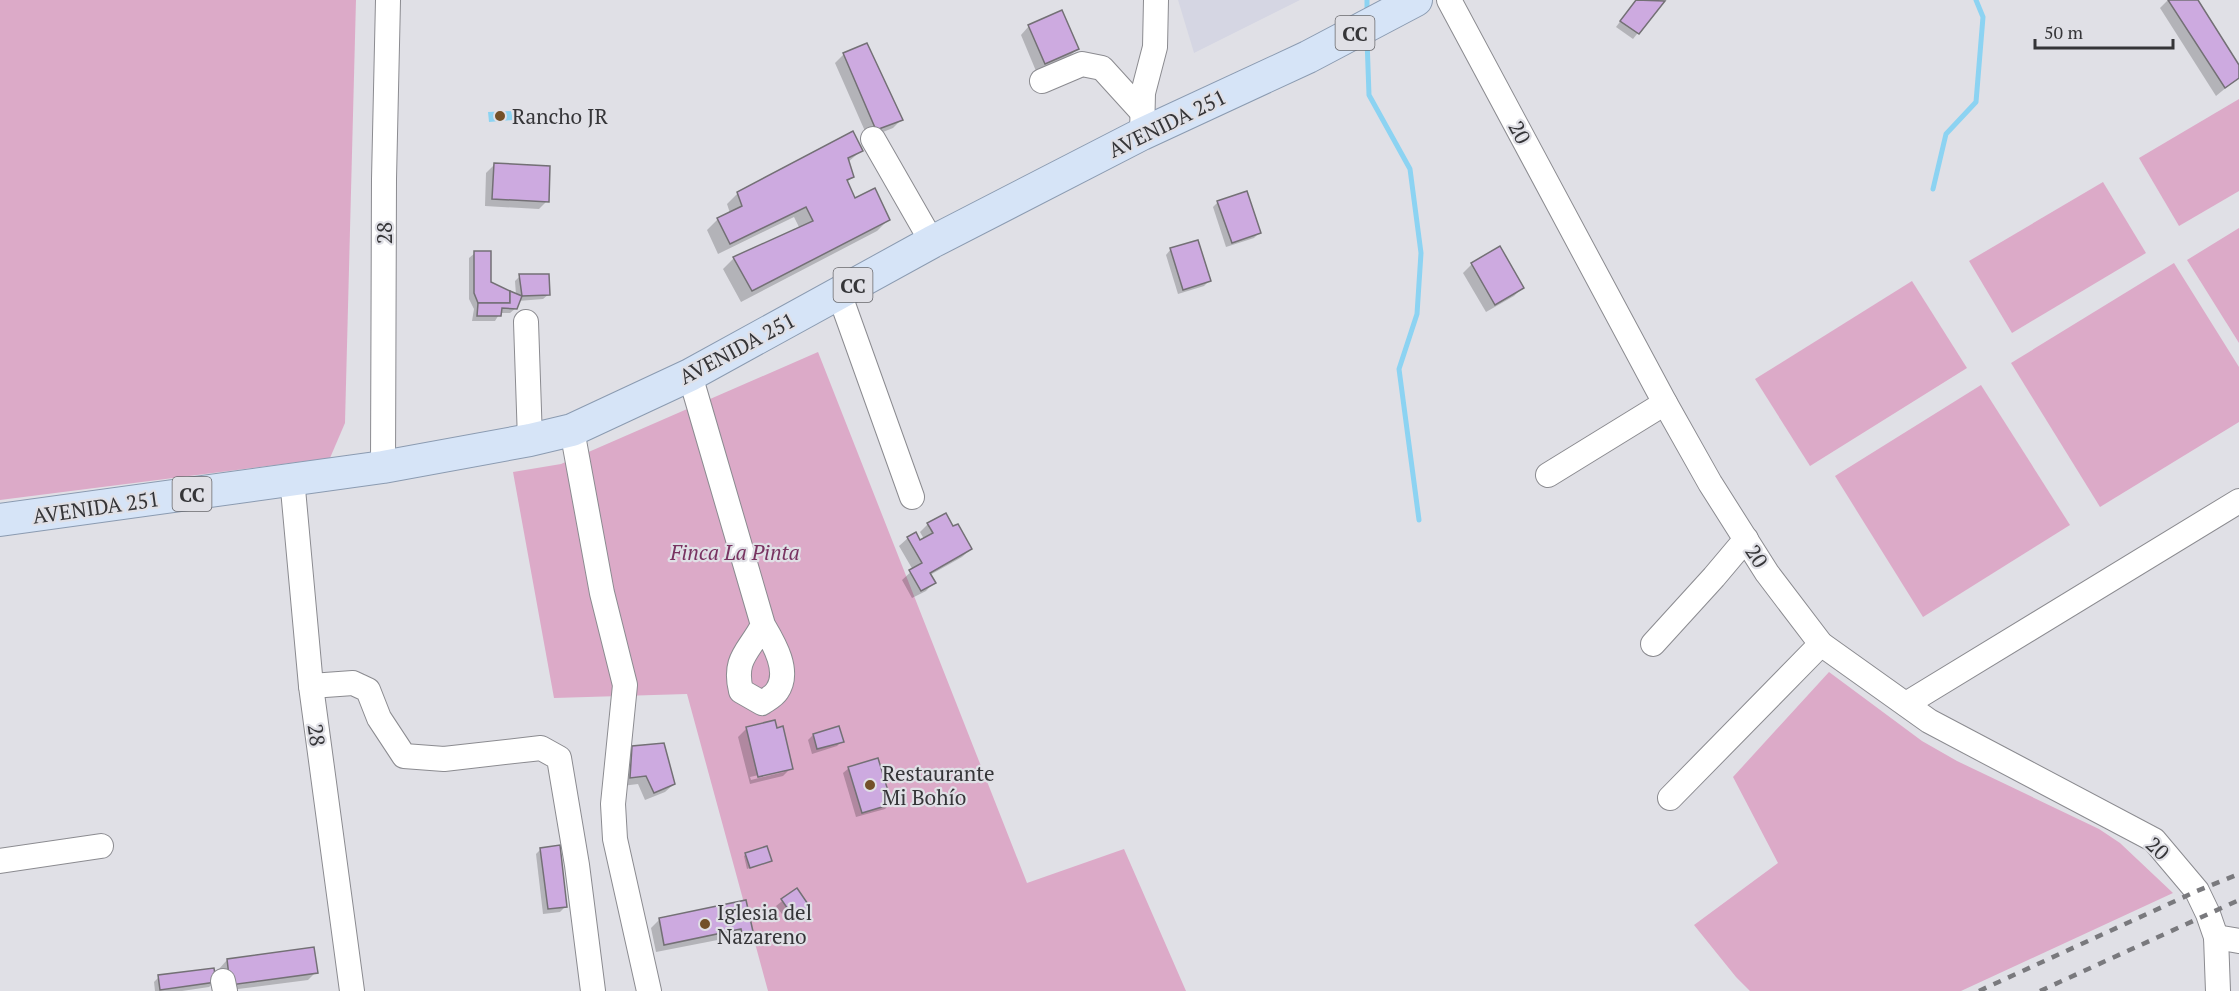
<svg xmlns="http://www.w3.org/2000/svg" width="2239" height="991" font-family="'PT Serif',serif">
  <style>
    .built { fill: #d5d6e3 }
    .green { fill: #dcaac8 }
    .water { fill: #8cd3f2 }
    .shadow { fill: #0003; fill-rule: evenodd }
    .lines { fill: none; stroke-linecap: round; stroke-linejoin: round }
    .stream { stroke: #8cd3f2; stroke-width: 5 }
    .building { fill: #cdaae0; stroke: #737075; stroke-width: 1.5 }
    .minor-casing { stroke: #8b8b90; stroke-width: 26 }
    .major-casing { stroke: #8b9bb1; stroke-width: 34 }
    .minor { stroke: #fff; stroke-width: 24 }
    .major { stroke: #d6e4f7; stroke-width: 32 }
    .rail { stroke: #79797d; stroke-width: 4.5; stroke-dasharray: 8 8; stroke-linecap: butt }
    .poi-dot { fill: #735129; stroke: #e0e0e6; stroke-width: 2 }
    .labels { text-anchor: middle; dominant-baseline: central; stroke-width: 4.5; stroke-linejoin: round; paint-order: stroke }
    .shield { fill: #e0e0e6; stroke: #68686c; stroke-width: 1.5 }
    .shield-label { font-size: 20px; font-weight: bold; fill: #353538 }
    .poi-label { font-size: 21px; fill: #353538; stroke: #e0e0e6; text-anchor: start }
    .street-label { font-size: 21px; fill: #353538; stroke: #e0e0e6 }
    .park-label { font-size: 21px; font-style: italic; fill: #783361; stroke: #e0e0e6 }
  </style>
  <rect width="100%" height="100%" fill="#e0e0e6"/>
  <!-- built -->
  <polygon class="built" points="1178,0 1300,0 1194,53"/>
  <!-- green -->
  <g class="green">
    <polygon points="0,0 356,0 345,423 330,458 0,500"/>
    <polygon points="2239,99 2239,191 2179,226 2139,158"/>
    <polygon points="2103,182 2146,253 2012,333 1969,261"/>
    <polygon points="2239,228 2239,343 2187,260"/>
    <polygon points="2174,263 2239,367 2239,422 2100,507 2011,363"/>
    <polygon points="1912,281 1967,368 1810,466 1755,379"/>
    <polygon points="818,352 1027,883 1124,849 1186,991 768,991 687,694 554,698 513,472 561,464"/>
    <polygon points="1981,385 2070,525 1923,617 1835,476"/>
    <polygon points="1829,672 1922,741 1957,761 2099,829 2120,843 2173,893 1961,991 1750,991 1736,977 1694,925 1778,863 1733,777"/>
  </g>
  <!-- water -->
  <polygon class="water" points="511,111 513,120 489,122 488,112"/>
  <!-- shadow -->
  <g class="shadow">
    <polygon points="1636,0 1663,1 1633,39 1616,27"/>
    <polygon points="2168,0 2196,0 2239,68 2239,77 2216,96 2160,8"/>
    <polygon points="1029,26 1077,49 1069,57 1036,71 1021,35"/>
    <polygon points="844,54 901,120 893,128 868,138 835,63"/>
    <polygon points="861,151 848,162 853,176 846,183 854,200 888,220 877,231 741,302 723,269 734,258 800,229 794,217 718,254 707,230 718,219 730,213 727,204 738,193"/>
    <polygon points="495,164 547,201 539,209 485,206 486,173"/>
    <polygon points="1218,202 1259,233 1254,238 1226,247 1213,207"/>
    <polygon points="1499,248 1522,288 1514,296 1486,312 1463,273 1472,264"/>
    <polygon points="1171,249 1209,281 1204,286 1178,294 1166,255"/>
    <polygon points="475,253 489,283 516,295 515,281 520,276 549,294 543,299 518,301 516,308 510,313 500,313 495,321 472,321 474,309 469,299 469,258"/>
    <polygon points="928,524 953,528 971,549 962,557 930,575 934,582 926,591 912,598 902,580 913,570 899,546 908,538 919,542 924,539 920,532"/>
    <path d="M 747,728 L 791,768 L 783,776 L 750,784 L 738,737 ZM 784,769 L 784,772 L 751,780 L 750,777 Z"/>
    <polygon points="813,735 842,741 837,746 812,754 808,740"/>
    <polygon points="632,748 674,784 665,792 645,800 638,784 622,786 624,756"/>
    <polygon points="849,768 890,804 885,809 856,817 843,773"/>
    <polygon points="541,849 566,906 560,912 543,914 536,854"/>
    <polygon points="746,854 770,860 747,869 744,856"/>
    <polygon points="796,890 803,912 788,922 776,906"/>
    <polygon points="745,902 752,936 744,944 735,946 733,937 656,952 651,928 659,920"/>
    <polygon points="227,960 316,972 308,980 222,991 219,969"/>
    <polygon points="159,977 215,982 209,987 182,991 155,991 154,982"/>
  </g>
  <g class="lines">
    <!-- stream -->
    <g class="stream">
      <polyline points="1367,0 1367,14"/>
      <polyline points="1367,39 1369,95 1410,169 1421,253 1417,314 1399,369 1419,520"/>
      <polyline points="1933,189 1946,134 1976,102 1983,17 1976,0"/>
    </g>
  </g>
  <!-- building -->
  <g class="building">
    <polygon points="1636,0 1665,1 1639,34 1620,21"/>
    <polygon points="2168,0 2198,0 2239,65 2239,78 2225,88"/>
    <polygon points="1062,10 1079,49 1045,64 1028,25"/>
    <polygon points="867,43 903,120 876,130 843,53"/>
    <polygon points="853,131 863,151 848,158 854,177 847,180 855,198 875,188 890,220 752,291 733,257 813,221 806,207 730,244 717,218 742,206 737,192"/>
    <polygon points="494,163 550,166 549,202 492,199"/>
    <polygon points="1247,191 1261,233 1232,243 1217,201"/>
    <polygon points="1198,240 1211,281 1183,290 1170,248"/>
    <polygon points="1500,246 1524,288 1495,305 1471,263"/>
    <polygon points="474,251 491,251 491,282 510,291 510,303 478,303 474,293"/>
    <polygon points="519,274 549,274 550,295 522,296"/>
    <polygon points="510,291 522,296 517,309 502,308 501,316 477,316 478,303 510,303"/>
    <polygon points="946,513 953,526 958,524 972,549 930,573 936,583 921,591 909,570 922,563 907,537 916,532 920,540 933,533 927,523"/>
    <polygon points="775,720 777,728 783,726 793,769 758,777 746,727"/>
    <polygon points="839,726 844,742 817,749 813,734"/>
    <polygon points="664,743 675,784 654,793 646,776 630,778 632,746"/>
    <polygon points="878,758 892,804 862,813 848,767"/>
    <polygon points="560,845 567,907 548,909 540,848"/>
    <polygon points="767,846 772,861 750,868 745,853"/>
    <polygon points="797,888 810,907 794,918 781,899"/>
    <polygon points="746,900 754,936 743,938 741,929 664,945 659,918"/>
    <polygon points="314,947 318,973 230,985 227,959"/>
    <polygon points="214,968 216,982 160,990 158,975"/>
  </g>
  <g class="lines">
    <defs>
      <g id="minor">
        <polyline points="1449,0 1665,403 1710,483 1767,573 1821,644 1929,721 2154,840 2197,891 2208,914 2216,937 2218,991"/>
        <polyline points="1042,81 1082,64 1102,68 1142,112"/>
        <polyline points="1142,134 1143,93 1155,47 1156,0"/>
        <polyline points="873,139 932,242"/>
        <polyline points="839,293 912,497"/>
        <polyline points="526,322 530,440"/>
        <path d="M 690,375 L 763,625 C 773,642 791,671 777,691 C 774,696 766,700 762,703 L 741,691 C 733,658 749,652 763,625"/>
        <polyline points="572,430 602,593 625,685 613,804 615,839 649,991"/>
        <polyline points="383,467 384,179 388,0"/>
        <polyline points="1548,475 1665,403"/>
        <polyline points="292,478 311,686 352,991"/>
        <polyline points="1653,644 1714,577 1746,539"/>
        <polyline points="311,686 353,683 368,690 379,718 404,756 444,759 541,748 559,758 577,865 593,991"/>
        <polyline points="1906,704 2239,501"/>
        <polyline points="1670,798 1821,644"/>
        <polyline points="0,861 101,846"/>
        <polyline points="2216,937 2239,941"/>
        <polyline points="223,981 225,991"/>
      </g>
      <polyline id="major" points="0,520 383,467 530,440 572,430 690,375 932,242 1142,134 1308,57 1416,0"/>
    </defs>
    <!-- minor casing -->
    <use href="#minor" class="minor-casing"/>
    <!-- major casing -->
    <use href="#major" class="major-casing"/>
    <!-- minor -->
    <use href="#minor" class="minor"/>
    <!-- major -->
    <use href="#major" class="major"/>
    <!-- rail -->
    <g class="rail">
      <polyline points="1979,991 2197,891 2239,874"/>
      <polyline points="2040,991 2239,900"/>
    </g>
  </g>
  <!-- markers -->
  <g class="poi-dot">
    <circle cx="500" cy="116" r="6"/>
    <circle cx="870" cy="785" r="6"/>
    <circle cx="705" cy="924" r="6"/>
  </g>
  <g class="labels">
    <!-- shield labels -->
    <g class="shield">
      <rect x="1335.5" y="16" width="39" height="34" rx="4.5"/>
      <rect x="833.5" y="268" width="39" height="34" rx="4.5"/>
      <rect x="172.5" y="477" width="39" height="34" rx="4.5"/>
    </g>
    <g class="shield-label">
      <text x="1355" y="33">CC</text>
      <text x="853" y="285">CC</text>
      <text x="192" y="494">CC</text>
    </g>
    <!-- poi labels -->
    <g class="poi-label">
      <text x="512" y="116">Rancho JR</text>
      <text x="882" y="773">Restaurante<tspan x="882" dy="24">Mi Bohío</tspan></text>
      <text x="717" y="912">Iglesia del<tspan x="717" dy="24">Nazareno</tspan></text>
    </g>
    <!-- street labels -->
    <g class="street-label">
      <text transform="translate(1167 123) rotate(-26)">AVENIDA 251</text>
      <text transform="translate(1520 132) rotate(62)">20</text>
      <text transform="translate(384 233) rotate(-90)">28</text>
      <text transform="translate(737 348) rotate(-28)">AVENIDA 251</text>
      <text transform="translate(96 507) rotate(-8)">AVENIDA 251</text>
      <text transform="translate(1757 556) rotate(57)">20</text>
      <text transform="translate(317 735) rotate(82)">28</text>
      <text transform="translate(2158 848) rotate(43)">20</text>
    </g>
    <!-- park labels -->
    <g class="park-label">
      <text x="735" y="552">Finca La Pinta</text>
    </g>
  </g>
  <!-- scale -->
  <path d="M2035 39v9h138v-9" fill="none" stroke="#353538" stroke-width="3"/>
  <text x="2044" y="39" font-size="18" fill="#353538" stroke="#e0e0e6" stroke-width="4.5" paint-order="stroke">50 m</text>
</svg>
